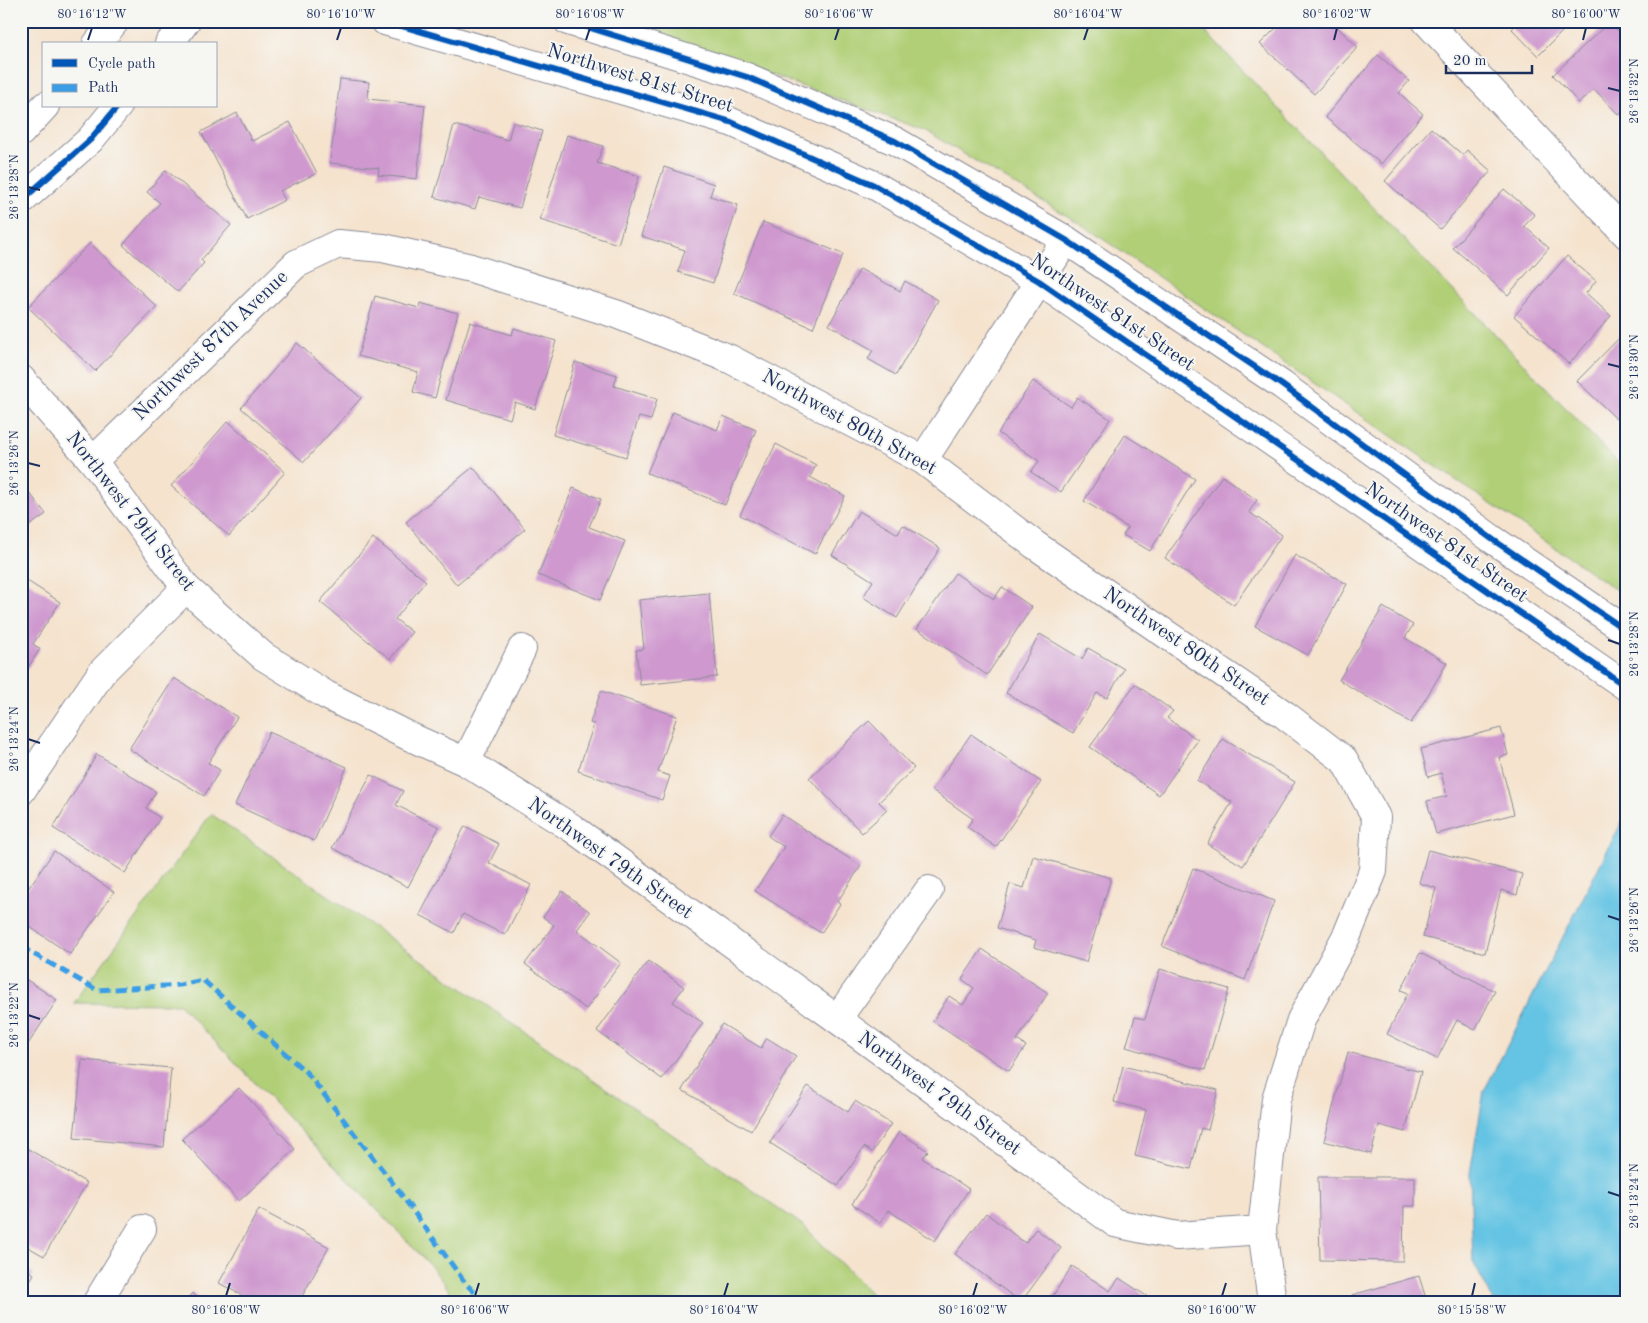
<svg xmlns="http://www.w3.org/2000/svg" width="1648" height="1323" font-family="'Old Standard TT',serif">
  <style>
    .green { fill: #b0cf76; stroke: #667f6a }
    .water { fill: #65c4e3; stroke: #407aa0 }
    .building { fill: #cf99cf }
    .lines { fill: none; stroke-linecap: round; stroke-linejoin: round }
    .street-casing { stroke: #888996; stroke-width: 30 }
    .secondary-casing { stroke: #888996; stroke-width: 30 }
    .street { stroke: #fff; stroke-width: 28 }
    .secondary { stroke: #fff; stroke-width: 28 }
    .quiet { stroke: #3b9de6; stroke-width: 5; stroke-dasharray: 10 5; stroke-linecap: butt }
    .cycleway-casing { stroke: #f6f6f2; stroke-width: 9 }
    .cycleway { stroke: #0057b8; stroke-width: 6 }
    .ticks { fill: none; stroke: #1b2f5e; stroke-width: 2 }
    .labels { text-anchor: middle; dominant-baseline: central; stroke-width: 4; stroke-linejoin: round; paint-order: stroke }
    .street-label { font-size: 20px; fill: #1b2f5e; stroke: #f6f6f2 }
    .neatline { fill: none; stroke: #1b2f5e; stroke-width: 2 }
    .ticks-label { font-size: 12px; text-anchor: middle; fill: #1b2f5e }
  </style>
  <rect width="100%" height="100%" fill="#f6f6f2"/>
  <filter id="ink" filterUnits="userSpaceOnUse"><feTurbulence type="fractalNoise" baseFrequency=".02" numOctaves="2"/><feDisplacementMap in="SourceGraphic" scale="10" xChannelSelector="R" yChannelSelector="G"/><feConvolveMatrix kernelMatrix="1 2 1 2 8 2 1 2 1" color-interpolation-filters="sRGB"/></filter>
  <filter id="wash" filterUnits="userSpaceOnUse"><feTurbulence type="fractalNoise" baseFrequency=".0096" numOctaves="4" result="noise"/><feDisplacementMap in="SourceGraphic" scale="20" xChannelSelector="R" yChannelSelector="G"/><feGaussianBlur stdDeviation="1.12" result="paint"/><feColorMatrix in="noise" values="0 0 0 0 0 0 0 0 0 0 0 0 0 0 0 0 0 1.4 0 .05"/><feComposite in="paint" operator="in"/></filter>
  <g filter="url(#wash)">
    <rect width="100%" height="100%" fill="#f5e3ce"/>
    <!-- green -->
    <g class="green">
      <polygon points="620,21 1195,21 1627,472 1627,597 1084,226 924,130"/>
      <polygon points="211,814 804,1226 879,1302 458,1302 431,1266 179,1004 74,1003"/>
    </g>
    <!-- water -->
    <polygon class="water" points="1627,812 1627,1132 1623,1156 1627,1167 1627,1302 1494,1302 1473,1262 1470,1173 1484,1091"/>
    <g id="blocks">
      <!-- building -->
      <g class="building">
        <polygon points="1283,21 1336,21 1334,24 1358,47 1314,94 1260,44"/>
        <polygon points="1520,21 1573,21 1538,56 1512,29"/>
        <polygon points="1609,22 1627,40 1627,108 1619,115 1594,89 1579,103 1553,75"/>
        <polygon points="1378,55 1409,81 1399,93 1423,114 1381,164 1325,117"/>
        <polygon points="340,79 369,82 368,99 425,105 417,179 378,175 379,168 330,163"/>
        <polygon points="237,113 252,141 290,122 317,173 280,191 285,200 247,219 201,132"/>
        <polygon points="513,122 542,131 520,208 479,197 475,209 434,197 454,125 508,140"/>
        <polygon points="1431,128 1463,155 1467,150 1491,171 1440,229 1385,181"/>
        <polygon points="567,135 603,146 597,163 639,176 618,244 540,220"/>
        <polygon points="664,167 714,184 710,196 738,205 713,283 678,272 685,250 641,236"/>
        <polygon points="166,170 231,225 201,260 204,263 178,292 123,245 160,203 147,192"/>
        <polygon points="1504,189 1535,215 1524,226 1549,248 1508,295 1453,248"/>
        <polygon points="763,222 843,254 813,328 734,293"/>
        <polygon points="90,243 157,307 95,371 28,307"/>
        <polygon points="1567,256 1596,281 1586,293 1611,316 1569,364 1514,316"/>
        <polygon points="860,269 900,291 905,281 938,300 896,375 868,359 873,350 829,325"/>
        <polygon points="375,296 419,308 420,303 458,313 435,398 413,392 418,372 358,356"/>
        <polygon points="470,322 512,335 514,328 556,341 535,409 515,402 510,419 446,400"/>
        <polygon points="1627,330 1627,429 1577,381"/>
        <polygon points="297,343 361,398 304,462 241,408"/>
        <polygon points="575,362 617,375 614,386 657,399 651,420 639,417 626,457 553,435"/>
        <polygon points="1033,381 1071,407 1077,397 1110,419 1061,492 1031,472 1039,461 998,433"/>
        <polygon points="673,412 717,430 723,416 756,430 725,505 647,473"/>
        <polygon points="228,421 285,472 229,536 171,486"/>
        <polygon points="1125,435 1195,479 1150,551 1123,535 1128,528 1084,501"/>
        <polygon points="776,444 816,465 810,477 845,496 815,554 740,515"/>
        <polygon points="473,467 525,529 457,585 406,522"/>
        <polygon points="1222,476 1257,500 1249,512 1282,535 1234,605 1165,558"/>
        <polygon points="21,482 46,514 21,532"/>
        <polygon points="573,488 601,499 589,527 625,541 600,600 538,575"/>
        <polygon points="859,511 898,534 903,525 940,548 897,618 863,597 873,581 832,555"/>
        <polygon points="373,538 426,581 395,619 412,632 390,659 320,602"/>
        <polygon points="1295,555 1347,584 1308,655 1255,626"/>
        <polygon points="955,573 994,599 1002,587 1032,607 987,675 917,629"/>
        <polygon points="21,577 60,602 33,644 40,649 21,678"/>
        <polygon points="709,593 717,677 640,685 636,650 644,649 639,600"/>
        <polygon points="1383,607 1413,625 1405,638 1447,663 1411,723 1339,680"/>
        <polygon points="1040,634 1082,659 1088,648 1124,669 1107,698 1097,693 1073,733 1006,693"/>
        <polygon points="174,678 237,717 208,763 220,770 204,796 129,749"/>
        <polygon points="1135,684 1173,711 1167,718 1198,740 1159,795 1090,747"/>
        <polygon points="601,691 677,716 658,772 670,776 662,800 578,771 594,724 590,723"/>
        <polygon points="869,721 914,768 879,802 887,810 862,833 809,778"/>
        <polygon points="1501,728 1508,755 1499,757 1514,814 1436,834 1427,801 1447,796 1441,773 1428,777 1421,749"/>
        <polygon points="269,732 347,767 314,841 235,805"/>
        <polygon points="971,734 1041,782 996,847 967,827 973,819 932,790"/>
        <polygon points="1223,739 1295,782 1243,866 1207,844 1232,802 1197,781"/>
        <polygon points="97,754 156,792 146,808 160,818 125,873 53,828"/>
        <polygon points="371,775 403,791 396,805 439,827 408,887 332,848"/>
        <polygon points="782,815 861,866 837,902 840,904 821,933 755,891 784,847 768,836"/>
        <polygon points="465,826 499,844 489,863 531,885 505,935 463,914 454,933 420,915"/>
        <polygon points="1428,850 1522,874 1517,895 1501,890 1485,953 1423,937 1436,888 1419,883"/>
        <polygon points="54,851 114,892 70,954 21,921 21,899"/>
        <polygon points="1033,856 1111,878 1086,962 1034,947 1036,940 997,928 1010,884 1024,888"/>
        <polygon points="1193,868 1274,901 1245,980 1162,946"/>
        <polygon points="562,891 590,912 577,930 621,963 586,1009 525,964 554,925 543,917"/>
        <polygon points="982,949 1048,993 1017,1040 1026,1046 1009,1071 933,1021 949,996 963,1005 974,988 962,979"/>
        <polygon points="1420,953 1495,991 1475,1030 1457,1020 1437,1059 1387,1034 1408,993 1401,990"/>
        <polygon points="648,961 684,987 673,1002 703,1023 662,1079 597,1031"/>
        <polygon points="1160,969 1229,989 1205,1070 1126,1047 1135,1017 1145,1019"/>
        <polygon points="21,976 57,1000 21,1055"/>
        <polygon points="722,1024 761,1048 767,1038 796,1056 751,1131 682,1090"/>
        <polygon points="1348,1052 1421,1072 1405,1132 1379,1125 1371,1154 1324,1141"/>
        <polygon points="82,1060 171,1068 164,1147 74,1138"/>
        <polygon points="1123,1066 1218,1090 1208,1130 1201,1128 1191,1169 1135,1156 1146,1110 1114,1102"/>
        <polygon points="808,1086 848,1112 855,1101 891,1124 872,1152 864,1147 838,1186 770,1143"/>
        <polygon points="239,1088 295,1149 239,1201 182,1139"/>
        <polygon points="899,1132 928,1151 922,1158 969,1189 935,1241 888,1210 880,1223 852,1204"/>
        <polygon points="21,1145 87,1183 44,1256 21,1243"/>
        <polygon points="1318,1177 1415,1177 1415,1206 1404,1206 1403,1261 1320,1260"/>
        <polygon points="259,1209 329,1247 299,1302 254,1302 219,1283"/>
        <polygon points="986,1213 1025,1243 1036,1229 1061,1248 1021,1302 955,1254"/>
        <polygon points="21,1266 34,1274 21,1296"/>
        <polygon points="1072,1266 1110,1291 1119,1278 1148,1297 1144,1302 1049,1302"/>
        <polygon points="1419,1276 1427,1302 1354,1302 1352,1295"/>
        <polygon points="192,1293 203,1302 185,1302"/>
      </g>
    </g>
  </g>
  <g filter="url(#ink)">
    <use href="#blocks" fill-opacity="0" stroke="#888996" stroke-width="1"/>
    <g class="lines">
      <defs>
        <g id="street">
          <polyline points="1426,21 1627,235"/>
          <polyline points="21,379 93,461 186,588 263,656 326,695 404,734 466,762 572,828 837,1019 1115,1223 1177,1236 1262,1230"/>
          <polyline points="923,460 1066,240"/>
          <polyline points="93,461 296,264 338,244 383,248 471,268 616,314 730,359 923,460 1035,545 1285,715 1344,760 1376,817 1373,871 1347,935 1301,1020 1276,1099 1262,1230 1272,1302"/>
          <polyline points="466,762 522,649"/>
          <polyline points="21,791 102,672 186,588"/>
          <polyline points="837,1019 929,890"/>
          <polyline points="97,1302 142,1229"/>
        </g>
        <g id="secondary">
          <polyline points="385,21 731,122 874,185 1039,281 1627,687"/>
          <polyline points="568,21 747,77 895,141 1066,240 1282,385 1492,539 1627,631"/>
          <polyline points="97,44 115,21"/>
          <polyline points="169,44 186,21"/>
          <polyline points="21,132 45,106"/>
          <polyline points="21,201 90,140 118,106"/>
        </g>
      </defs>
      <!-- street casing -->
      <use href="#street" class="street-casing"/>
      <!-- secondary casing -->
      <use href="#secondary" class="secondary-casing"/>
      <!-- street -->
      <use href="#street" class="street"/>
      <!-- secondary -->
      <use href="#secondary" class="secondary"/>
      <!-- quiet -->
      <polyline class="quiet" points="21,947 97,990 180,985 203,980 308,1074 395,1186 466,1284 485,1302"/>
      <defs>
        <g id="cycleway">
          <polyline points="385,21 731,122 874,185 1039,281 1627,687"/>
          <polyline points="568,21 747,77 895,141 1066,240 1282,385 1492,539 1627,631"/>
          <polyline points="21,201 90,140 118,106"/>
        </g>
      </defs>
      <!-- cycleway casing -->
      <use href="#cycleway" class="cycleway-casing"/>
      <!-- cycleway -->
      <use href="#cycleway" class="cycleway"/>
    </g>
  </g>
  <!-- ticks -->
  <path class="ticks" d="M 88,40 L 92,28M 337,40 L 341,28M 586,40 L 590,28M 835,40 L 839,28M 1084,40 L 1088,28M 1334,40 L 1337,28M 1583,40 L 1586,28M 1608,88 L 1620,91M 28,187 L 40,190M 1608,364 L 1620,367M 28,463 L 40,466M 1608,640 L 1620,644M 28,739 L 40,743M 1608,916 L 1620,920M 28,1015 L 40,1019M 1608,1192 L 1620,1196M 226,1296 L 230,1283M 475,1296 L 479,1283M 724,1296 L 728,1283M 973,1296 L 977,1283M 1222,1296 L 1226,1283M 1472,1296 L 1475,1283"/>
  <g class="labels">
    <!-- street labels -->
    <g class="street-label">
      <text transform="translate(640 79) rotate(17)">Northwest 81st Street</text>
      <text transform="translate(1112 313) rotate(34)">Northwest 81st Street</text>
      <text transform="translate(211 346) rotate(-44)">Northwest 87th Avenue</text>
      <text transform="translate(849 423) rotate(29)">Northwest 80th Street</text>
      <text transform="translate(130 512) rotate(52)">Northwest 79th Street</text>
      <text transform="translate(1446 543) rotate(35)">Northwest 81st Street</text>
      <text transform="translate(1186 647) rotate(34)">Northwest 80th Street</text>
      <text transform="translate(610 859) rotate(35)">Northwest 79th Street</text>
      <text transform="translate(939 1094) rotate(36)">Northwest 79th Street</text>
    </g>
  </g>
  <!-- margin -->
  <rect width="1648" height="1323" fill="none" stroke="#f6f6f2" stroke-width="55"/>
  <!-- legend -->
  <rect x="42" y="42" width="175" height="65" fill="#f6f6f2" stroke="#9ea6b7"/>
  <rect x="52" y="59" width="25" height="8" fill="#0057b8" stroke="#9ea6b7"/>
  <text x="88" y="68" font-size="15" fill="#1b2f5e">Cycle path</text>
  <rect x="52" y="84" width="25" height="8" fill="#3b9de6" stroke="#9ea6b7"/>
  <text x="88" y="92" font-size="15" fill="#1b2f5e">Path</text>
  <!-- scale -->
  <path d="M1446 65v8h86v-8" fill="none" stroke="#1b2f5e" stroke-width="2.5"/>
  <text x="1453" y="65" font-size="15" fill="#1b2f5e" stroke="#f6f6f2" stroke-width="4" paint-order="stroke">20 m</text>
  <rect x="28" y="28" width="1592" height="1268" class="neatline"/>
  <g class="ticks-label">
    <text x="92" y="18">80°16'12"W</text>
    <text x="341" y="18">80°16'10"W</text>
    <text x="590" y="18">80°16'08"W</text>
    <text x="839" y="18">80°16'06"W</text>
    <text x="1088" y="18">80°16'04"W</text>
    <text x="1337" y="18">80°16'02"W</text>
    <text x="1586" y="18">80°16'00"W</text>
    <text transform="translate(1634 91) rotate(-90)" y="4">26°13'32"N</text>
    <text transform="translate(14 187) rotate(-90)" y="4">26°13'28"N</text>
    <text transform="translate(1634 367) rotate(-90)" y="4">26°13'30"N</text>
    <text transform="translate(14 463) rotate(-90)" y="4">26°13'26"N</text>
    <text transform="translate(1634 644) rotate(-90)" y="4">26°13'28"N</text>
    <text transform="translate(14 739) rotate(-90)" y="4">26°13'24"N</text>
    <text transform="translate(1634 920) rotate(-90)" y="4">26°13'26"N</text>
    <text transform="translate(14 1015) rotate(-90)" y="4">26°13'22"N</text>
    <text transform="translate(1634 1196) rotate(-90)" y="4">26°13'24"N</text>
    <text x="226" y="1314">80°16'08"W</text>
    <text x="475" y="1314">80°16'06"W</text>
    <text x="724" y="1314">80°16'04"W</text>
    <text x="973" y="1314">80°16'02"W</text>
    <text x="1222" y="1314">80°16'00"W</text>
    <text x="1472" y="1314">80°15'58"W</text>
  </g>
</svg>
